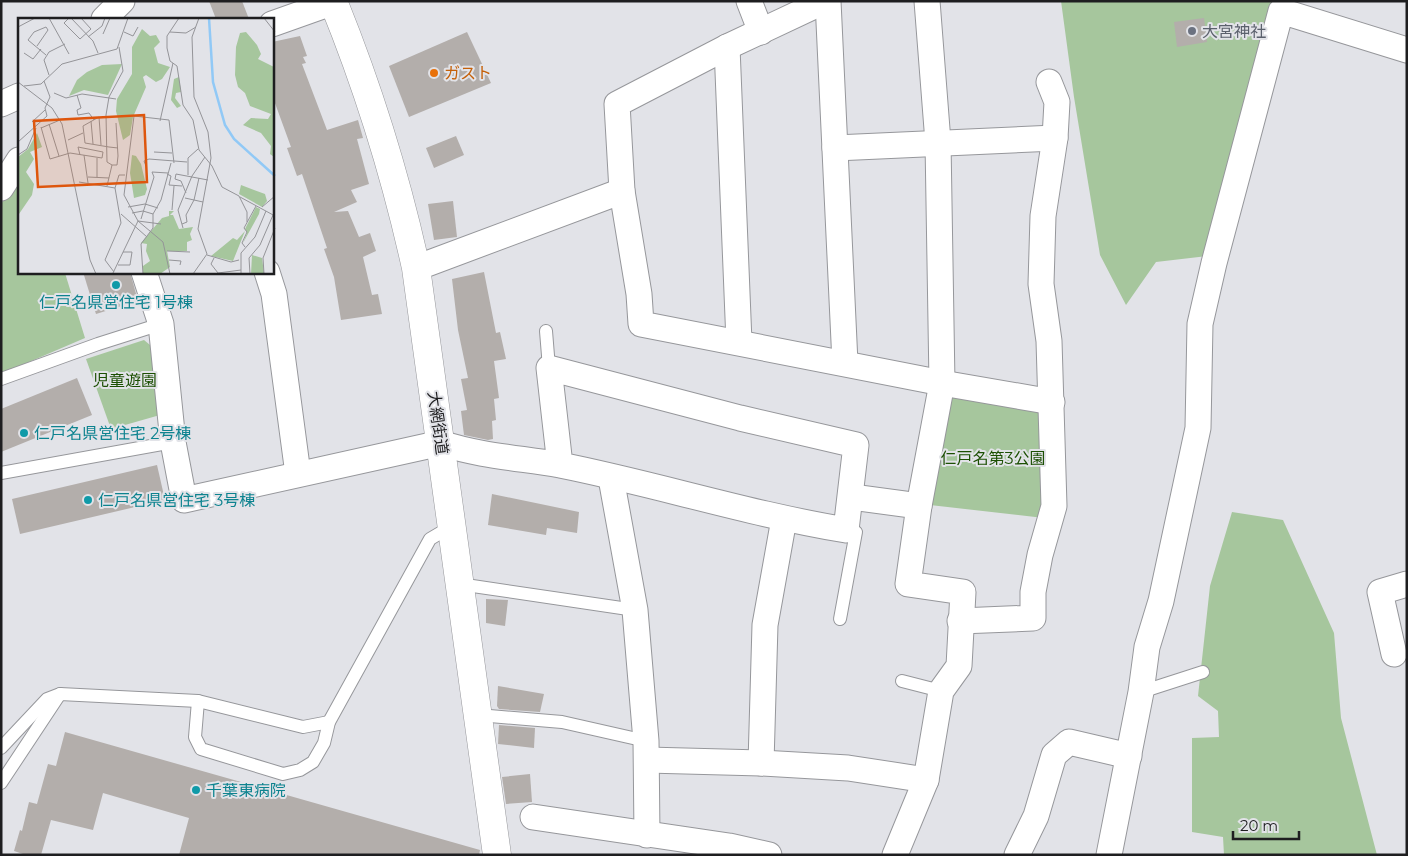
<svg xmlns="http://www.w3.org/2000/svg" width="1408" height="856" font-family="Montserrat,'Noto Sans JP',sans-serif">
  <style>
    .green { fill: #a6c69d }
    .building { fill: #b3aeab }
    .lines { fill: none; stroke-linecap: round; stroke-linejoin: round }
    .lane-casing { stroke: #96979b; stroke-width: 14 }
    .street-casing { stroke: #96979b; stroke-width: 27 }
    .primary-casing { stroke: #96979b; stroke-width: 29 }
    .lane { stroke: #fff; stroke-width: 12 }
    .street { stroke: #fff; stroke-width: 25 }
    .primary { stroke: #fff; stroke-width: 28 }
    .worship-dot { fill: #6b7280; stroke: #e2e3e8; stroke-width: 2 }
    .food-dot { fill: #e8710a; stroke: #e2e3e8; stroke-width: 2 }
    .culture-dot { fill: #0f9aa8; stroke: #e2e3e8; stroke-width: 2 }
    .labels { text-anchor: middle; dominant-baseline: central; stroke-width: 4; stroke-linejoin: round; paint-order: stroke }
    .worship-label { font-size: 16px; fill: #5b616d; stroke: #e2e3e8; text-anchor: start }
    .food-label { font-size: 16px; fill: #c56008; stroke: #e2e3e8; text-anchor: start }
    .culture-label { font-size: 16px; fill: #0d838f; stroke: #e2e3e8; text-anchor: start }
    .park-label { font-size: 16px; fill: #1c5003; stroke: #e2e3e8 }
    .street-label { font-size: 16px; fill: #1e1e20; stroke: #e2e3e8 }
    .inset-river { fill: none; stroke: #91c9f6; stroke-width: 2.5 }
    .inset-road { fill: none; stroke: #949498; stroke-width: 1 }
    .view { fill: #de560d; fill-opacity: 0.15; stroke: #de560d; stroke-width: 2.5 }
    .inset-edge { fill: none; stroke: #1e1e20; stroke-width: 2.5 }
  </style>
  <rect width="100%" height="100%" fill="#e2e3e8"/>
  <!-- green -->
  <g class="green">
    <polygon points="1061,1 1278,1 1216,255 1156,262 1126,305 1100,255 1074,97"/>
    <polygon points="19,178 19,272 65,273 85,338 1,374 1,204"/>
    <polygon points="144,340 150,345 160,415 111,429 86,359"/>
    <polygon points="951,397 1041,413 1044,518 930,505"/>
    <polygon points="1232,512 1283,520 1334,633 1341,718 1377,855 1224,855 1223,837 1192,832 1192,738 1219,737 1218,711 1198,696 1210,586"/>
  </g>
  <!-- building -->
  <g class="building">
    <polygon points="209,1 242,1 249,19 216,19"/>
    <polygon points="1204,18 1207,42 1177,47 1174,22"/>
    <polygon points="467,32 491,83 409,117 389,66"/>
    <polygon points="300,36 307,56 303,57 306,63 302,64 327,130 358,120 363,138 357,139 369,184 351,190 357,202 334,212 348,211 359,237 370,233 376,251 363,257 372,295 378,294 382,314 341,320 334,277 324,249 327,248 302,174 297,176 287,148 291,147 272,95 272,42"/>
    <polygon points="456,136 464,155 434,168 426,148"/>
    <polygon points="453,201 457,237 434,240 428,204"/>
    <polygon points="83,272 130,272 138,301 96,314"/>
    <polygon points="484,272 496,333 500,332 506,359 494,361 499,398 494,399 496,420 492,421 493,439 488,440 464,435 461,411 467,410 461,379 468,378 458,330 452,279"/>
    <polygon points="77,378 92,415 1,452 1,409"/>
    <polygon points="157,465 165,500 20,534 12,499"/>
    <polygon points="492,494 579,512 577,533 547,528 546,535 488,525"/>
    <polygon points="486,599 508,600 505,626 486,623"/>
    <polygon points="498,686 544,694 540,712 499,709 497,706"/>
    <polygon points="499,725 535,728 534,748 498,744"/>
    <polygon points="65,732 480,850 479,855 179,855 189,818 103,793 93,830 51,820 41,855 26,855 14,851 20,830 22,831 29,802 37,804 48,764 56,766"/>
    <polygon points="530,774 532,802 506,804 502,777"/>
  </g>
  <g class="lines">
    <defs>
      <g id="lane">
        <polyline points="546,331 549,368"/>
        <polyline points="1,379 98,344 161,324"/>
        <polyline points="1,473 173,442"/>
        <polyline points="459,584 635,610"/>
        <polyline points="840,619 856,532 847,530"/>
        <polyline points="902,681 941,691"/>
        <polyline points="1141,692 1203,672"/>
        <polyline points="198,701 195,737 201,749 283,774 300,770 313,762 324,743 329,722 430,539 452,526"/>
        <polyline points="478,715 562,722 646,741"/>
        <polyline points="1,748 47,699 60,694 198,701 303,727 329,722"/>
        <polyline points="1,783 60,694"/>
      </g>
      <g id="street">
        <polyline points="749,1 761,32"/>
        <polyline points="825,1 727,47 617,104 622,191 639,294 641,324 942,383 1052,402"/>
        <polyline points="828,1 845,363"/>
        <polyline points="104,19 122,1"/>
        <polyline points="272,24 334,2"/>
        <polyline points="727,47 739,342"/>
        <polyline points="1,104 19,96"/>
        <polyline points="835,148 1055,138"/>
        <polyline points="1,188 19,160"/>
        <polyline points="416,268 622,191"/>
        <path d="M 144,272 L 161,324 L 173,442 L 184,500 L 441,443 C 480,456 520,458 560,465 C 656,484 749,514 846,530 L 856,445 L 740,418 L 549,368 L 560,465"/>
        <polyline points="267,272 274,294 298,474"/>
        <polyline points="611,478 635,610 646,741 647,835"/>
        <polyline points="852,497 919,506"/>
        <polyline points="960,621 1033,618 1033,592 1040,555 1054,506 1049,341 1041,284 1043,216 1055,138 1057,102 1049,82"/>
        <polyline points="1394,654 1380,592 1407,584"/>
        <polyline points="647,760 761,763 848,768 926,780"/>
        <polyline points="761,763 765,625 784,519"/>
        <polyline points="533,817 729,846 769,855"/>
        <polyline points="895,855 926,780 941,691 959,666 963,592 908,584 919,506 942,383 938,142 927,1"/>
        <polyline points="1017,855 1036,816 1054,755 1069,742 1129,756"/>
        <polyline points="1109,855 1141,692 1147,647 1161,601 1198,428 1200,324 1214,263 1281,11 1407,50"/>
      </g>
      <path id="primary" d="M 333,1 C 368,87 396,177 416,268 L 497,855"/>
    </defs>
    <!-- lane casing -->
    <use href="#lane" class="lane-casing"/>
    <!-- street casing -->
    <use href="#street" class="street-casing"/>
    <!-- primary casing -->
    <use href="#primary" class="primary-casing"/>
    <!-- lane -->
    <use href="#lane" class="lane"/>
    <!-- street -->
    <use href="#street" class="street"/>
    <!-- primary -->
    <use href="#primary" class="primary"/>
  </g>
  <!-- markers -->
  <circle class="worship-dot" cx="1192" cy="31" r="5"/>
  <circle class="food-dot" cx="434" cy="73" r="5"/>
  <g class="culture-dot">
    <circle cx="116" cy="285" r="5"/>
    <circle cx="24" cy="433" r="5"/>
    <circle cx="88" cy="500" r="5"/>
    <circle cx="196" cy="790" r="5"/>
  </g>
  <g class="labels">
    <!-- worship labels -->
    <g class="worship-label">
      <text x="1202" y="31">大宮神社</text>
    </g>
    <!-- food labels -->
    <g class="food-label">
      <text x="444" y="73">ガスト</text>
    </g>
    <!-- culture labels -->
    <g class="culture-label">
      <text x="116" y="302" text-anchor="middle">仁戸名県営住宅 1号棟</text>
      <text x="34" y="433">仁戸名県営住宅 2号棟</text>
      <text x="98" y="500">仁戸名県営住宅 3号棟</text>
      <text x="206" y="790">千葉東病院</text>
    </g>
    <!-- park labels -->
    <g class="park-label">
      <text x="125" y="380">児童遊園</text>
      <text x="993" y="458">仁戸名第3公園</text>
    </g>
    <!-- street labels -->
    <g class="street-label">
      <text transform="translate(438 423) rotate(82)">大網街道</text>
    </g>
  </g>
  <!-- overview -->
  <g transform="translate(18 18)">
    <rect width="256" height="256" fill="#e2e3e8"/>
    <path d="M 124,11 L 132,18 L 138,17 L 142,24 L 136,30 L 140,45 L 152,49 L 144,61 L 138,64 L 128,57 L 125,59 L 128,69 L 115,99 L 112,117 L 105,122 L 98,93 L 99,81 L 114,56 L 114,29 ZM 228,14 L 239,27 L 243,36 L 240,41 L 256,49 L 256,139 L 252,136 L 253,128 L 243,115 L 225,107 L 233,100 L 250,101 L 253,96 L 232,88 L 227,75 L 220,69 L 217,57 L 218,29 L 222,15 ZM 104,46 L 90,77 L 66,72 L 51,78 L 59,62 L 69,54 L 84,47 ZM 161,59 L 163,74 L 158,75 L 157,80 L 163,88 L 159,90 L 153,82 L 156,61 ZM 19,115 L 24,129 L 12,134 L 16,141 L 8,154 L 16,166 L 14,177 L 1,196 L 0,139 L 10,131 ZM 114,137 L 118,138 L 123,146 L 129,171 L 127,177 L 116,180 L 112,155 ZM 223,167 L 247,176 L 249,183 L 244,189 L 221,176 ZM 238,189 L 242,191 L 241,196 L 225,225 L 229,215 L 227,211 ZM 151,193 L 156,193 L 152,197 L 155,197 L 161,211 L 175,209 L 172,216 L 174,222 L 169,224 L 169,233 L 149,233 L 152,249 L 142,256 L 125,256 L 125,248 L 132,243 L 128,233 L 129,226 L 123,225 L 144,200 L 151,198 ZM 227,213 L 215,243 L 193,238 L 215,220 L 219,222 ZM 234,237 L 244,240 L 246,255 L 233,256 Z" fill="#a6c69d"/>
    <path class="inset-river" d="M 191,0 L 195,64 L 207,107 L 216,121 L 257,158"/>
    <path class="inset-road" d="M 31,0 L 51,36M 51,0 L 46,5 L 62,21 L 73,11 L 63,0M 53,0 L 75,23 L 80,35M 161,0 L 149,18 L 149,30 L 152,43 L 159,48 L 165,87 L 175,102 L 181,132 L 194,148 L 204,169 L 221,178 L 229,194 L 229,204M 246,0 L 257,14M 0,9 L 17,0M 106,14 L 115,18 L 120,9M 152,14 L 168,15 L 178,9M 85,16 L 92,0M 70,19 L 84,8 L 87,0M 19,28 L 30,12 L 28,9 L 16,14 L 10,22 L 28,37M 6,35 L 15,41 L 23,31M 31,57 L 26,42 L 31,34 L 47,26M 0,64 L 34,90 L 44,106 L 72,242 L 78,256M 6,68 L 23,66 L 44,46 L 99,31 L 110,0M 36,75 L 48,80 L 64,76 L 98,81M 59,77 L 63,90 L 59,92 L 60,97 L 71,95 L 76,102M 73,103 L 75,126M 142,103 L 155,45M 14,104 L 27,92M 31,106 L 41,138M 23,109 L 32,141 L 52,135 L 84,140 L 85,134 L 60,129 L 62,137M 23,110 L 42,102M 50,122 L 65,115M 0,124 L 29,98 L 27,90 L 32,79 L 26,63M 83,127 L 81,99 L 65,108 L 67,125 L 91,129 L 100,130M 136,134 L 154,135M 0,137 L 9,131 L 18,110M 66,137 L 70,165M 94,147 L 89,144 L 88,97 L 91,79 L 105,53 L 101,29M 94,147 L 99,147 L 100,138 L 98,105M 128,148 L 126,143 L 131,141 L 169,144M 149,156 L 153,158 L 151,167 L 164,168M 170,157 L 170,140 L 180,131M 70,159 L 91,160M 79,159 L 79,140M 61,164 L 97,170M 89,168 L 94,147M 168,175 L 163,163 L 157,161 L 158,156 L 190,162M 222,179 L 257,198M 167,180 L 185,184M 110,189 L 127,186 L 140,190M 244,189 L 257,178M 154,192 L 156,168M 114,195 L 125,193 L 135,196M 103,196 L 129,219M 123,201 L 136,159 L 134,154 L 150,155M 164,206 L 169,204 L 168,197 L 176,182 L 181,160M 165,210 L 160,192 L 174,158 L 187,139M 227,229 L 224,225 L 229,214 L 226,210 L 238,188M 149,233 L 172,234M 189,237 L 213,244 L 221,242M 196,240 L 193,246 L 200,255M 151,242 L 163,243 L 162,247M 100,247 L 112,247 L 114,234 L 105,234M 96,254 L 87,242 L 103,205 L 97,170 L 101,157 L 107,157M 95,255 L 120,203 L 143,206M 200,255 L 223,252M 125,256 L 123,226 L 135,210 L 135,196 L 143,182 L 153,145M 152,256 L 145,224 L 120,203 L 106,177 L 116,98 L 151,102 L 156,145M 175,256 L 189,236 L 180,211 L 193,140 L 190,114 L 176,79 L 174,19 L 181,0M 223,256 L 223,235 L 237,219 L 248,193M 232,256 L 231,240 L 242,227 L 255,197M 246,256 L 245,240 L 257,210"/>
    <path class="view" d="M 126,97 L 129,164 L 20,169 L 16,103 Z"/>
    <rect width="256" height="256" class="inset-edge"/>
  </g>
  <!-- border -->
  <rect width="1408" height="856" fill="none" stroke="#1e1e20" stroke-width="5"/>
  <!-- scale -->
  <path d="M1233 831v8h66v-8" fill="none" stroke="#1e1e20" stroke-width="2.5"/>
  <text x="1240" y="831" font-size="15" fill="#1e1e20" stroke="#e2e3e8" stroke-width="4" paint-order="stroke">20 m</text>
</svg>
